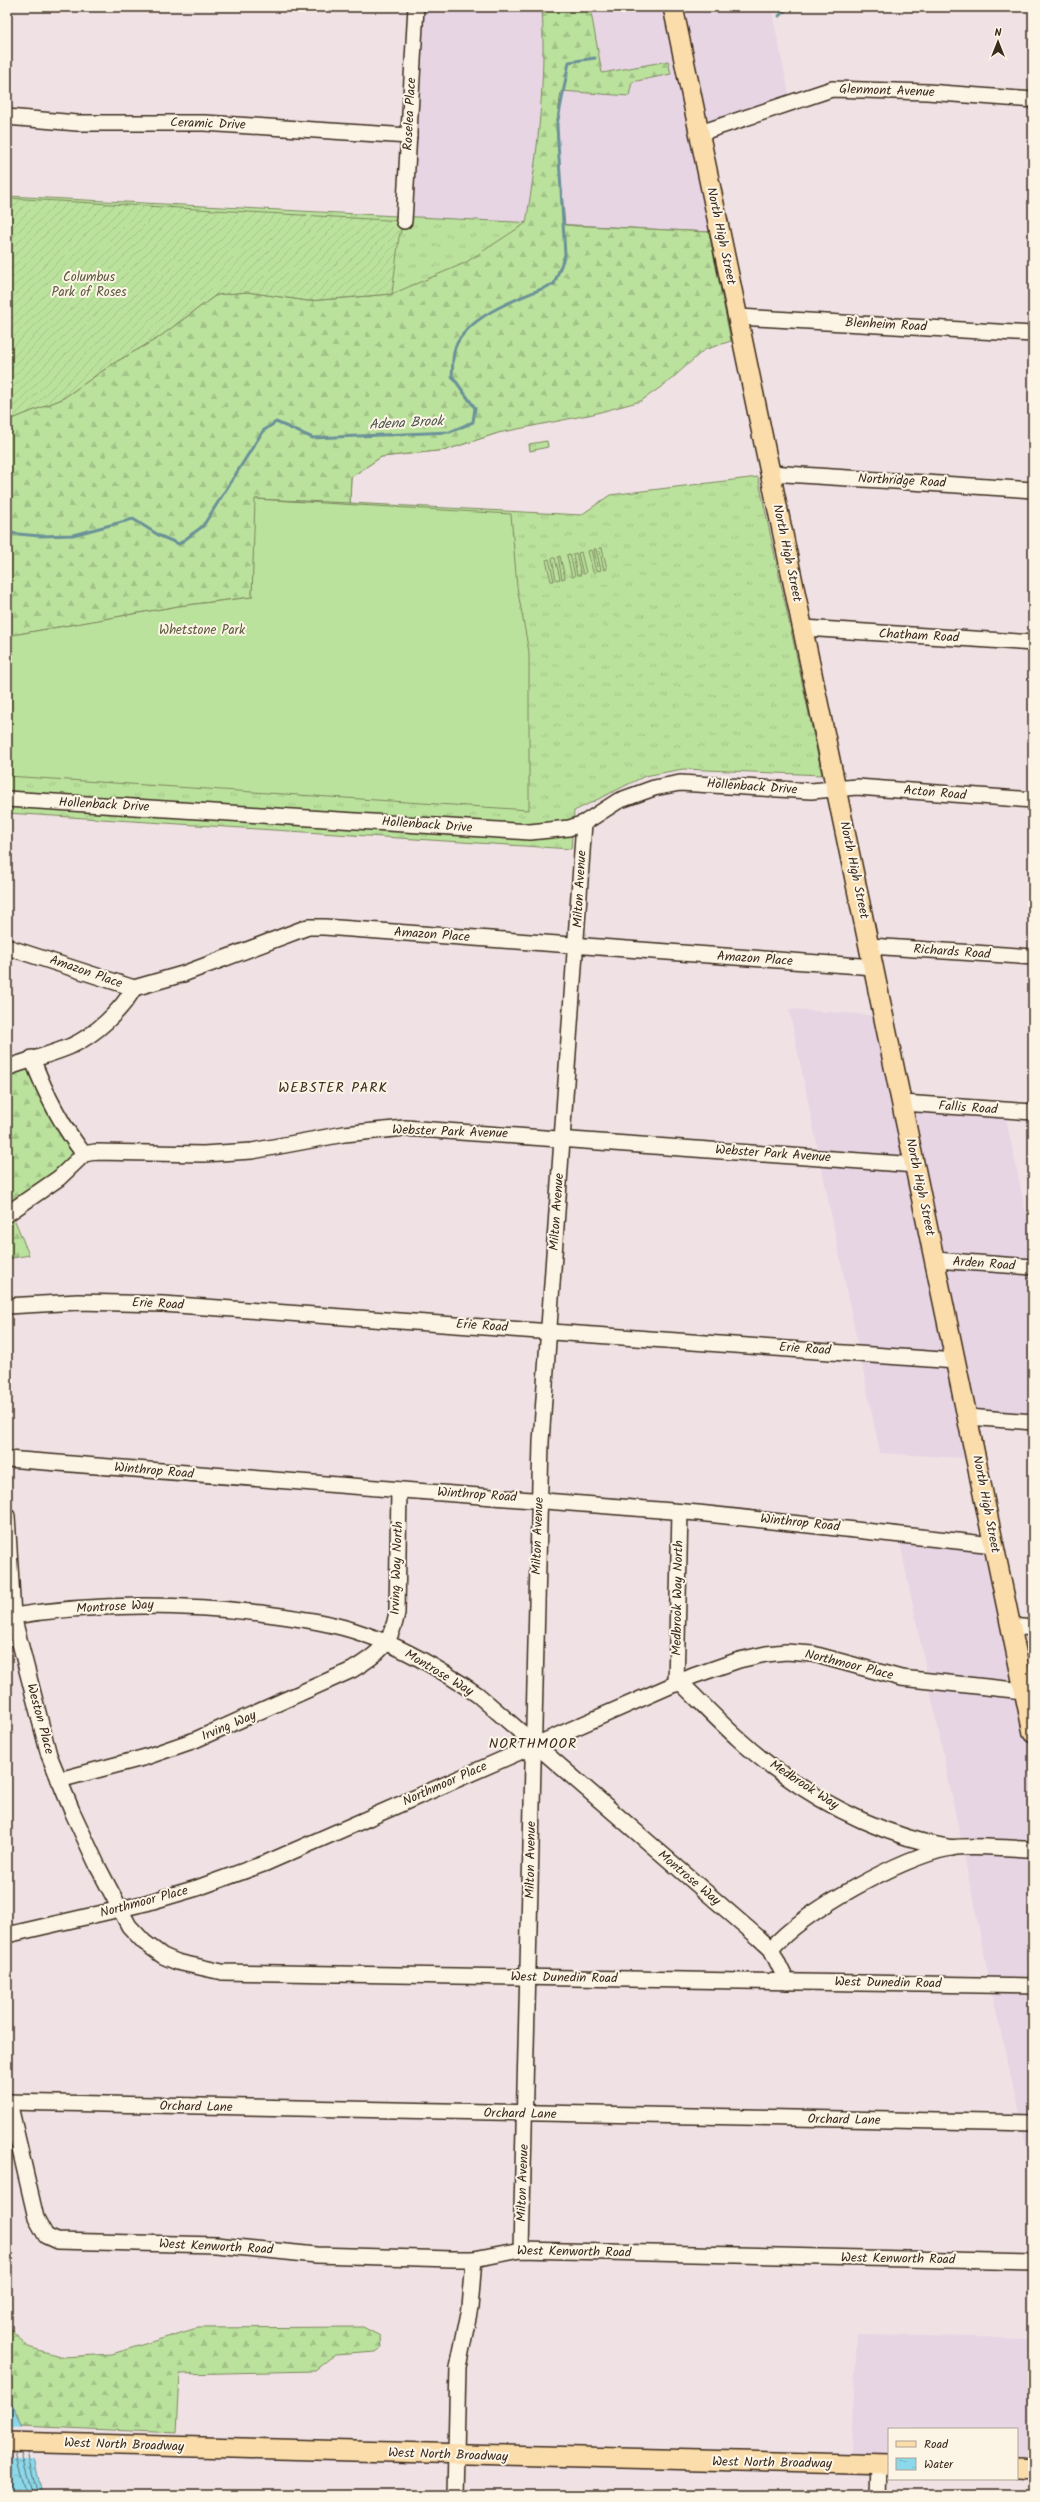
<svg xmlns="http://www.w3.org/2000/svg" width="1040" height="2502" font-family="Kalam,sans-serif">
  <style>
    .built { fill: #e7d5e4 }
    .grass { fill: url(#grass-tufts); stroke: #7b865e }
    .forest { fill: url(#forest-firs); stroke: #7b865e }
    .garden { fill: url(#garden-furrows); stroke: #7b865e }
    .pitch { fill: #bbe29d; stroke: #7b865e }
    .water { fill: url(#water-ripples); stroke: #6b9298 }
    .pier { fill: #f0e2e4 }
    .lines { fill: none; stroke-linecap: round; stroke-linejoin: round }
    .shore { stroke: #5b7070; stroke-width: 1 }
    .stream { stroke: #6b9298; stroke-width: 3 }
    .minor-casing { stroke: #3b2a1e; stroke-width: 18 }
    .major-casing { stroke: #3b2a1e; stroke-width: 22 }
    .minor { stroke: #fcf5e5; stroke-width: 15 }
    .major { stroke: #fbddab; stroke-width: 19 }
    .labels { text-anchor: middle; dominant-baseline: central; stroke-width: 4; stroke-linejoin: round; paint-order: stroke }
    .street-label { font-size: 13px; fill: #3b2a1e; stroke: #fcf5e5 }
    .park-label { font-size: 13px; fill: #5b583e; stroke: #fcf5e5 }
    .water-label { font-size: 14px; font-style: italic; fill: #4f5651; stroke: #fcf5e5 }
    .neighbourhood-label { font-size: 14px; letter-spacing: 1px; fill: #3b2a1e; stroke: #fcf5e5 }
  </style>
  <defs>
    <pattern id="grass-tufts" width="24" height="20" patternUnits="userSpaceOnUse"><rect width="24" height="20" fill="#bbe29d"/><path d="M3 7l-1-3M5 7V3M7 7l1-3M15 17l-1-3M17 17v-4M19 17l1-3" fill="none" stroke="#a2c287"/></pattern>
    <pattern id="forest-firs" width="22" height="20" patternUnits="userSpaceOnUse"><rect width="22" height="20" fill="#bbe29d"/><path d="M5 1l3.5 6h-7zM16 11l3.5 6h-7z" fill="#a2c287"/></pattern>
    <pattern id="garden-furrows" width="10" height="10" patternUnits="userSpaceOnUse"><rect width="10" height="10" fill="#bbe29d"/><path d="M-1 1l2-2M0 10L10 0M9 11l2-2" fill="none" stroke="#a2c287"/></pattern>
    <pattern id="water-ripples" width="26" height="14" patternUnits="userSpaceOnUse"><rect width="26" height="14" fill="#8bd8ea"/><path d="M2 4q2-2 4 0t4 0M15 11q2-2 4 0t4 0" fill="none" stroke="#79bac8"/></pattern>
  </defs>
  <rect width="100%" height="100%" fill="#f0e2e4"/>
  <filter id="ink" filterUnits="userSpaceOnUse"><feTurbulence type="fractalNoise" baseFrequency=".025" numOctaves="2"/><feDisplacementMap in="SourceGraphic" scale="8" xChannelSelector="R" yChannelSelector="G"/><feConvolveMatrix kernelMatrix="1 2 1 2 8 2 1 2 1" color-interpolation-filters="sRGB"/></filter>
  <g filter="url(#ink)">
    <!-- built -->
    <g class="built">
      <polygon points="418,7 543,7 544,45 536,163 526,223 405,217"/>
      <polygon points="590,7 771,7 791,103 703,132 721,228 709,232 565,225 556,128 561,91 629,96 632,82 668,61 602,73"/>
      <polygon points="789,1009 885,1016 904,1102 1004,1109 1033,1246 1033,1421 970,1417 980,1459 880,1453"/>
      <polygon points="898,1533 994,1542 1013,1625 1033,1626 1033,2177 991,1988"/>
      <polygon points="857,2335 1033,2338 1033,2468 1017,2467 1017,2429 889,2429 889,2465 850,2464"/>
    </g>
    <!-- grass -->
    <g class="grass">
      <polygon points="7,196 709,232 731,341 577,337 498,433 446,450 381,457 351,477 350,503 581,515 610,495 758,477 822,775 683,769 645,776 574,811 571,849 7,813"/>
      <polygon points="547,441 548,447 530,451 529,444"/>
    </g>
    <!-- forest -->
    <g class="forest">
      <path d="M 542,7 L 590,7 L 602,73 L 668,61 L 671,74 L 632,82 L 629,96 L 561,91 L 556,128 L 565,225 L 709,232 L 731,341 L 704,350 L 668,382 L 641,401 L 593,414 L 498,433 L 446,450 L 381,457 L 351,477 L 350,503 L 256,499 L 252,597 L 179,606 L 7,636 L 7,421 L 62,399 L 114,363 L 158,338 L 216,295 L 247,292 L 308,301 L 392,294 L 465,263 L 526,223 C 538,152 546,79 542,7 Z"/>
      <polygon points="28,1065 77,1154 66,1168 7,1209 7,1073"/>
      <polygon points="13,1216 29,1255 7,1259 7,1219"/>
      <polygon points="7,2325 28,2347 63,2357 112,2354 197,2328 363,2327 380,2336 381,2348 376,2352 335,2355 315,2371 180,2374 177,2433 21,2426 7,2391"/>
    </g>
    <!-- garden -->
    <polygon class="garden" points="7,198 404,221 399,237 392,294 308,301 247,292 216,295 158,338 114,363 62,399 7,421"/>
    <!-- pitch -->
    <g class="pitch">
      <polygon points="255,499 511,514 517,587 529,652 529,810 7,776 7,636 179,606 252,597"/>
      <polygon points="599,548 602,548 607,569 604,570"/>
      <polygon points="594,549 596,549 601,570 598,571"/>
      <polygon points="591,550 596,572 593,572 588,551"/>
      <polygon points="581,552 586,573 583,574 578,553"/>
      <polygon points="576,553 581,575 577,575 573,554"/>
      <polygon points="570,554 575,576 572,577 567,555"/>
      <polygon points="560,556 565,578 562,579 558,557"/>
      <polygon points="552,558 555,558 560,579 556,580"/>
      <polygon points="549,559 554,581 551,581 546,560"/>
    </g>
    <!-- water -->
    <polygon class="water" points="7,2391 35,2462 42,2495 7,2495"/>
    <!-- pier -->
    <polygon class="pier" points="7,2427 23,2428 36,2459 7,2459"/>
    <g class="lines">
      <!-- shore -->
      <g class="shore">
        <polyline points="15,2453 27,2495"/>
        <polyline points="21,2453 33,2495"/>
        <polyline points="27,2453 38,2495"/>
      </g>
      <!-- stream -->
      <g class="stream">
        <polyline points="779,16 788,7"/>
        <path d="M 7,533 L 40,536 L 73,535 L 133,519 L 160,536 L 179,544 L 203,526 L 263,431 L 276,422 L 313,438 L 450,432 L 473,422 L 475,408 L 452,376 C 453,368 452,357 455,348 C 467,315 524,296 554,284 L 565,255 L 557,125 L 569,62 L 595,58"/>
      </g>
      <defs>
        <g id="minor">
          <polyline points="7,117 77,123 204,123 409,136"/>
          <polyline points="700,133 832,89 927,92 1033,100"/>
          <polyline points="404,221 416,7"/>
          <polyline points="739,317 1033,334"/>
          <polyline points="770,473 1033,490"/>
          <polyline points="804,628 1033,643"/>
          <polyline points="7,799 530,832 569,828 584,823 618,801 654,788 680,783 811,791 857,787 1033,800"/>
          <polyline points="870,946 1033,957"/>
          <polyline points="7,947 134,988 183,974 308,927 324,927 874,967"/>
          <path d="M 32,1058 C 45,1093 61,1125 84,1154"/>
          <path d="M 7,1068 C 28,1060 50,1055 71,1046 C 95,1035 121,1011 134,988"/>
          <polyline points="903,1103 1033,1112"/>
          <polyline points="7,1214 59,1178 84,1154 95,1152 203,1154 252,1151 344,1134 405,1128 916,1165"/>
          <polyline points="935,1260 1033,1267"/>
          <polyline points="7,1306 78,1302 163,1304 956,1361"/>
          <polyline points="968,1417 1033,1422"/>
          <polyline points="7,1459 698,1513 994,1545"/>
          <polyline points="7,1516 13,1616 49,1755 72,1811 98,1867 129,1926 144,1942 163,1956 177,1962 222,1972 1033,1986"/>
          <path d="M 7,1617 C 92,1603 175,1603 260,1613 C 295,1618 330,1622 364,1634 C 405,1648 442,1670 478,1695 L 759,1938 L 771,1949 L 787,1982"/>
          <polyline points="1011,1626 1033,1628"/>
          <path d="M 680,1682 C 712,1713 744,1748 781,1773 C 830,1809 891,1838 952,1848"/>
          <polyline points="676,1684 680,1512"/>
          <path d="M 59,1780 L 146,1757 L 195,1740 L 352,1670 C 379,1654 391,1644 397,1613 L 399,1490"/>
          <polyline points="7,1935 146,1903 197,1888 266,1863 693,1676 739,1660 766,1654 786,1652 813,1654 901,1678 1024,1691"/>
          <path d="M 771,1949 C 804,1911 901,1857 950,1848 C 973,1844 1009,1849 1033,1849"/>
          <polyline points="7,2102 1033,2123"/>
          <polyline points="9,2102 36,2218 46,2236 57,2241 216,2245 316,2255 452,2259 474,2259 521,2250 1033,2262"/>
          <polyline points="521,2250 541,1442 584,823"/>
          <polyline points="455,2495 458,2367 470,2308 474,2259"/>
          <polyline points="878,2495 879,2465"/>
        </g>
        <g id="major">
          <polyline points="673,7 1033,1733"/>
          <polyline points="7,2442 889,2465"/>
          <polyline points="1017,2468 1033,2469"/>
        </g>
      </defs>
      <!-- minor casing -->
      <use href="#minor" class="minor-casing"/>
      <!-- major casing -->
      <use href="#major" class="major-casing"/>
      <!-- minor -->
      <use href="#minor" class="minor"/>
      <!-- major -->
      <use href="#major" class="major"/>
    </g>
  </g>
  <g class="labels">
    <!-- street labels -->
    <g class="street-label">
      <text transform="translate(887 91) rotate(2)">Glenmont Avenue</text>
      <text transform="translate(410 114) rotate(-87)">Roselea Place</text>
      <text transform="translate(208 124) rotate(2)">Ceramic Drive</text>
      <text transform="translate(721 236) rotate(78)">North High Street</text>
      <text transform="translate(886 325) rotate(3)">Blenheim Road</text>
      <text transform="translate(902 481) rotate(3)">Northridge Road</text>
      <text transform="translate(787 553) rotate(78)">North High Street</text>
      <text transform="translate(919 636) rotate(3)">Chatham Road</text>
      <text transform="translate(752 787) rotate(4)">Hollenback Drive</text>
      <text transform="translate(935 793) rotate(5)">Acton Road</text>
      <text transform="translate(104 805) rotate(3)">Hollenback Drive</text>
      <text transform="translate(427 825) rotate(4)">Hollenback Drive</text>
      <text transform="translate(854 870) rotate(78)">North High Street</text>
      <text transform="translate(580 889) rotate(-87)">Milton Avenue</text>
      <text transform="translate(432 935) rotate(4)">Amazon Place</text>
      <text transform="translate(952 952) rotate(4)">Richards Road</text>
      <text transform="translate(755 959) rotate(4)">Amazon Place</text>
      <text transform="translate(86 972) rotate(19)">Amazon Place</text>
      <text transform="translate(968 1108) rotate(4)">Fallis Road</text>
      <text transform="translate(450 1132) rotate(2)">Webster Park Avenue</text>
      <text transform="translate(773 1154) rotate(4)">Webster Park Avenue</text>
      <text transform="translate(920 1187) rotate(78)">North High Street</text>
      <text transform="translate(557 1212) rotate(-86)">Milton Avenue</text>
      <text transform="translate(984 1264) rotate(4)">Arden Road</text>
      <text transform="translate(158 1304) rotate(3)">Erie Road</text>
      <text transform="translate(482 1326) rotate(4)">Erie Road</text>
      <text transform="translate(805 1349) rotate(4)">Erie Road</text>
      <text transform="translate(154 1471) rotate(5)">Winthrop Road</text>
      <text transform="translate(477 1495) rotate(4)">Winthrop Road</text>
      <text transform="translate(986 1504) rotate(79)">North High Street</text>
      <text transform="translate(800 1523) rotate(6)">Winthrop Road</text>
      <text transform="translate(538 1536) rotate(-88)">Milton Avenue</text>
      <text transform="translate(397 1568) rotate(-88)">Irving Way North</text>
      <text transform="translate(678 1598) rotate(-89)">Medbrook Way North</text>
      <text transform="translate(115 1607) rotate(-3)">Montrose Way</text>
      <text transform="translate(849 1665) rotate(14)">Northmoor Place</text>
      <text transform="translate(439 1673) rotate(31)">Montrose Way</text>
      <text transform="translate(40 1719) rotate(75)">Weston Place</text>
      <text transform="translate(229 1726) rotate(-23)">Irving Way</text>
      <text transform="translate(445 1784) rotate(-24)">Northmoor Place</text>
      <text transform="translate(804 1785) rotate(33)">Medbrook Way</text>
      <text transform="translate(531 1860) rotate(-89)">Milton Avenue</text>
      <text transform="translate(689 1878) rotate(40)">Montrose Way</text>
      <text transform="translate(144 1902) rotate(-15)">Northmoor Place</text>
      <text transform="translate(564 1978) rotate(1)">West Dunedin Road</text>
      <text transform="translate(888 1983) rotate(1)">West Dunedin Road</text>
      <text transform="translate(196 2107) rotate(1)">Orchard Lane</text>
      <text transform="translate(520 2114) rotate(1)">Orchard Lane</text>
      <text transform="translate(844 2120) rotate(1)">Orchard Lane</text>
      <text transform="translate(523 2183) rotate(-88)">Milton Avenue</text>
      <text transform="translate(216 2247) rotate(3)">West Kenworth Road</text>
      <text transform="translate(574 2252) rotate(1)">West Kenworth Road</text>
      <text transform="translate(898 2259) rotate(1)">West Kenworth Road</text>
      <text transform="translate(124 2445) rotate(2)">West North Broadway</text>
      <text transform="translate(448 2455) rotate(2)">West North Broadway</text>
      <text transform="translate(772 2463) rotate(1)">West North Broadway</text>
    </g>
    <!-- park labels -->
    <g class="park-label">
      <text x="89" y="277">Columbus<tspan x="89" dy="15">Park of Roses</tspan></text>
      <text x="202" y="630">Whetstone Park</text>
    </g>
    <!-- water labels -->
    <g class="water-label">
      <text transform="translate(406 423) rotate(-3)">Adena Brook</text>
    </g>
    <!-- neighbourhood labels -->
    <g class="neighbourhood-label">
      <text x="333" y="1088">WEBSTER PARK</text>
      <text x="533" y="1744">NORTHMOOR</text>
    </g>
  </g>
  <!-- margin -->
  <rect width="1040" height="2502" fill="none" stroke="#fcf5e5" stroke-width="24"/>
  <rect x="12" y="12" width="1016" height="2478" fill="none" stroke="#3b2a1e" stroke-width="1.5" filter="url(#ink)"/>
  <!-- legend -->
  <rect x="888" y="2428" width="130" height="52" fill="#fcf5e5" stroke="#afa495"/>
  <rect x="896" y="2441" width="20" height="6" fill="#fbddab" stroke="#afa495"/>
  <text x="924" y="2448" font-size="12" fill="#3b2a1e">Road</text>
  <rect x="896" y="2458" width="20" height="12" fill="url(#water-ripples)" stroke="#afa495"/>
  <text x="924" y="2468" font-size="12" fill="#3b2a1e">Water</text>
  <!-- north arrow -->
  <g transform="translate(998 42)" stroke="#fcf5e5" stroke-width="3" paint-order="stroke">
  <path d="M0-3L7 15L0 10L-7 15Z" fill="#3b2a1e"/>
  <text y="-6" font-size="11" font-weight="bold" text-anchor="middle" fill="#3b2a1e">N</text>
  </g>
</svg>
